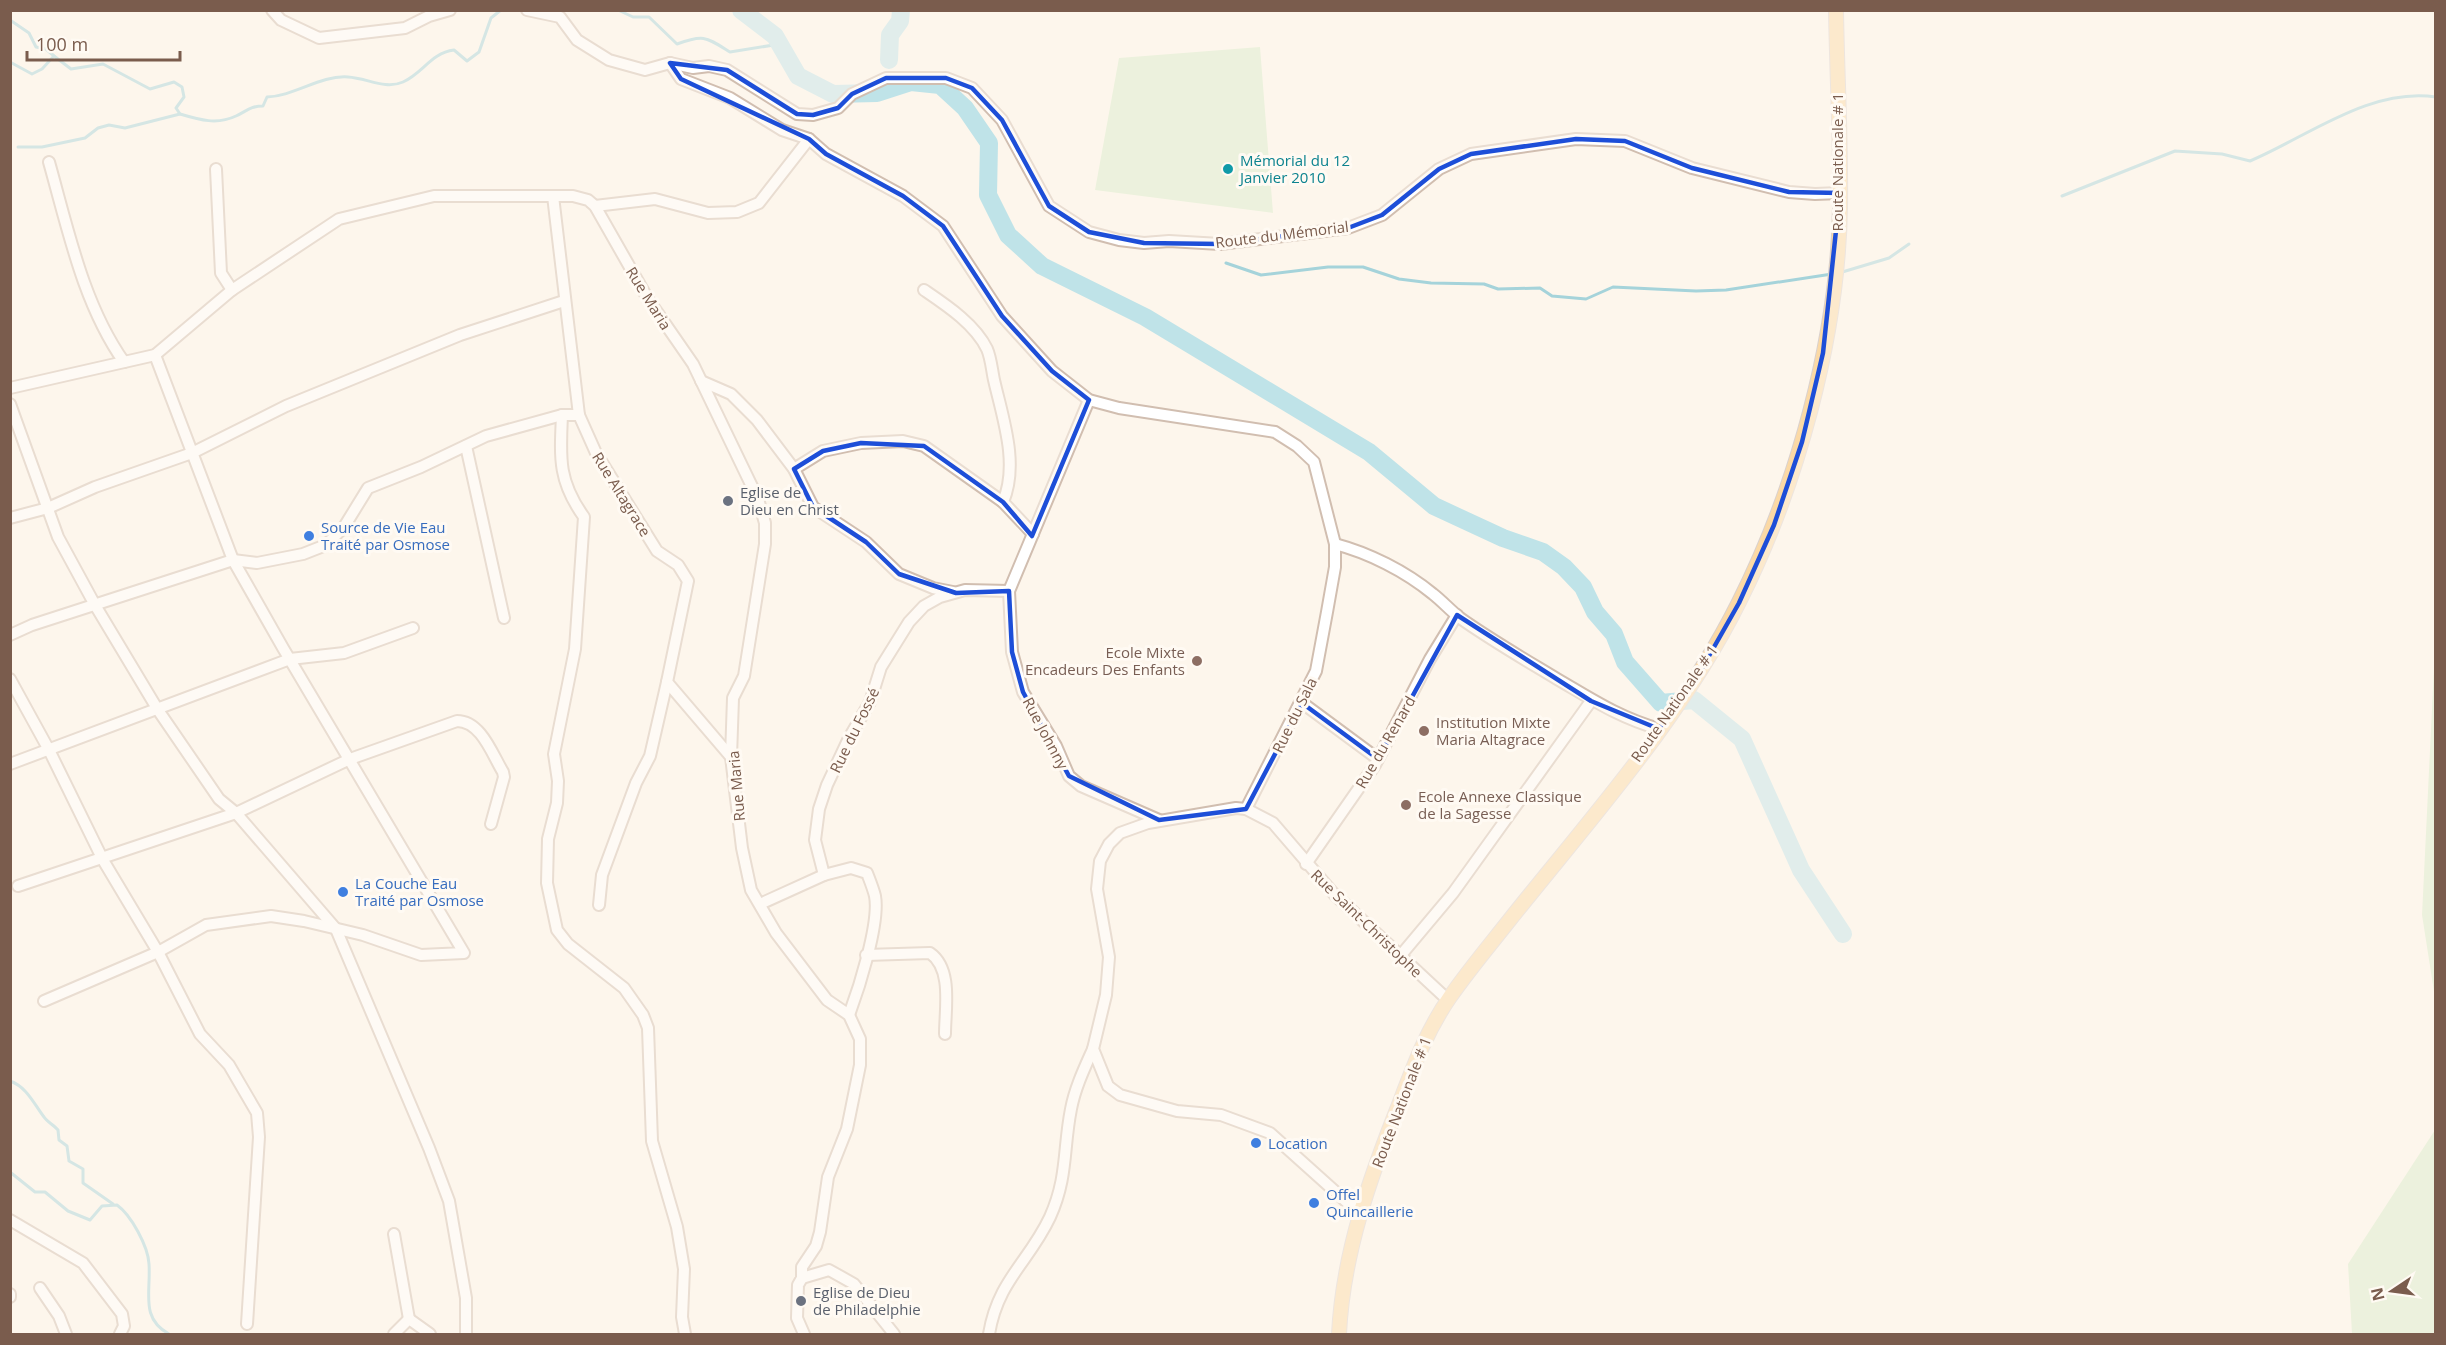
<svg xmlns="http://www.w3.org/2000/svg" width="2446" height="1345" font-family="'Open Sans',sans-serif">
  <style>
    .green { fill: #d8ecc9 }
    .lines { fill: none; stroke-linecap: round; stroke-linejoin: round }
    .stream { stroke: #a5d3da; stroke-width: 3 }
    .river { stroke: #bfe3e8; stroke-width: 18 }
    .minor-casing { stroke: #d1beb0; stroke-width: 14 }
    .major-casing { stroke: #dad1cd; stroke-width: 16 }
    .minor { stroke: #fff; stroke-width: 10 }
    .major { stroke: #fbd9a5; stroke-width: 14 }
    .marked { fill: none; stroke: #1d4ed8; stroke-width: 4.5; stroke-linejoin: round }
    .culture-dot { fill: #0f9aa8; stroke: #fffaf3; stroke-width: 2 }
    .worship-dot { fill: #6b7280; stroke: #fffaf3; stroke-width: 2 }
    .shop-dot { fill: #3f7fe0; stroke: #fffaf3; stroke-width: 2 }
    .education-dot { fill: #8d6e63; stroke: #fffaf3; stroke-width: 2 }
    .labels { text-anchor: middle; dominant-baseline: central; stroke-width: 6; stroke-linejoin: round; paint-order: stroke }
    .culture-label { font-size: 15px; fill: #0d838f; stroke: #fffaf3; text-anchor: start }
    .street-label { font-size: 15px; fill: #7a5c4d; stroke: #fffaf3 }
    .worship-label { font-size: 15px; fill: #5b616d; stroke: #fffaf3; text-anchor: start }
    .shop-label { font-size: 15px; fill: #366cbe; stroke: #fffaf3; text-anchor: start }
    .education-label { font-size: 15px; fill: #785e54; stroke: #fffaf3; text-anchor: start }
  </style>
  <rect width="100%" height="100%" fill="#fdf6ec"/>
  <!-- green -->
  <g class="green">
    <polygon points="1260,47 1273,213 1095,190 1119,58"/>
    <polygon points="2435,647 2436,647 2435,998 2422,915"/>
    <polygon points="2435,1130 2435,1334 2352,1334 2348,1264"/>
  </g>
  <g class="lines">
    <!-- stream -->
    <g class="stream">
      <path d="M 618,10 L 633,17 L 649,17 L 677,44 C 704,34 706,37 730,52 L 780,44"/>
      <polyline points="10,20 29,33 36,47 46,49 54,56"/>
      <path d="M 10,62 L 32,74 L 42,69 L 54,56 L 71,69 L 103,64 L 150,89 L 174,82 L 182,87 L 184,97 L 176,108 L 180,114 C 200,120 217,125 236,116 C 247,111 250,106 263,106 L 267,97 C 295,96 320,75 348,77 C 367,78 385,90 403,82 C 423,73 431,53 454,50 L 467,61 L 479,52 L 491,18 L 501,10"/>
      <polyline points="18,147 42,147 85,138 98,128 109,125 125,128 180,114"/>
      <path d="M 2062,196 L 2175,151 L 2222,154 L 2250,161 C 2307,137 2370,87 2436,97"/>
      <polyline points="1226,263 1261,275 1328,267 1363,267 1399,279 1431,283 1484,284 1498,289 1540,288 1552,296 1586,299 1613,287 1696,291 1726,290 1832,274"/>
      <polyline points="1839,273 1889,258 1909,244"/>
      <path d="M 10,1081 C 27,1087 34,1104 44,1117 C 47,1122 54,1125 58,1130 L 59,1140 L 67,1146 L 69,1161 L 83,1169 L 83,1183 L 113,1204"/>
      <path d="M 10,1172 L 35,1192 L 45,1192 L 68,1211 L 90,1220 L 102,1206 L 117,1205 C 131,1215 148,1246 149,1264 C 151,1293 140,1318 169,1334"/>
    </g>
    <!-- river -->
    <g class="river">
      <polyline points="741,10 775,36 798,76 833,94 877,93 911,82 940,85 965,108 989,143 988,195 1008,235 1042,266 1145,317 1369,452 1434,506 1503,538 1543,552 1564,567 1583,587 1595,612 1614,634 1625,662 1661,703 1694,700 1742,739 1801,870 1843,934"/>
      <polyline points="889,60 890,35 900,21 901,10"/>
    </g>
    <defs>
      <g id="minor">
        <polyline points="272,10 281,20 319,38 405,28 429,16 450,10"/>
        <polyline points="527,10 560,17 577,40 609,60 645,70 670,63 693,68 709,66 727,70 797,114 813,115 838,108 852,94 886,78 946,78 972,88 1002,120 1049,206 1089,232 1119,240 1144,243 1169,241 1220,244 1348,228 1382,215 1439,169 1471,154 1576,139 1625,141 1692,168 1789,192 1815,194 1840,193"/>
        <polyline points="670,63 681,79 730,98 782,130 809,139"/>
        <path d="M 49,162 C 68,229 83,304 124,362"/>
        <polyline points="216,169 221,273 232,290"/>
        <polyline points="553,196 579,415 596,453 657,551 678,565 688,581 667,682 731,757"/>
        <polyline points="595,206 655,199 708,213 737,212 759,203 809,139 826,154 903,196 943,226 1002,316 1052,371 1089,400 1119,408 1275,432 1297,446 1314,462 1335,544 1335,567 1327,612 1316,671 1246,809"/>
        <path d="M 924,290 C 946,305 975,324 987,349 C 991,358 992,371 994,380 C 1003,419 1019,464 1003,502 L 1033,534"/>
        <polyline points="701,381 731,394 757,420 794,469 813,507 866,542 899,574 933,588 953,592"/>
        <polyline points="10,388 155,355 232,290 339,219 434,196 573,196 588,200 595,206 648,299 693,364 758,499 765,523 765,544 744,676 733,698 731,757 742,848 751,890 776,933 827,1000 849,1015 860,1039 860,1065 847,1129 828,1177 820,1232 816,1246 802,1267 802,1278 798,1285 797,1318 804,1334"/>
        <polyline points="10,404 58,537 95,605 158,710 219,799 236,813 336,929 429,1148 449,1201 466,1298 466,1334"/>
        <path d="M 562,415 C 560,458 558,481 584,517 L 575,649 L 554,754 L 558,781 L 557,803 L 548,839 L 547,883 L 557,930 L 568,944 L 624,988 L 643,1015 L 648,1028 L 652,1141 L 677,1227 L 684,1269 L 682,1317 L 685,1334"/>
        <polyline points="466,446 504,618"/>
        <polyline points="794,469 823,451 861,443 903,441 924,446 1003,502"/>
        <polyline points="10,518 48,508 95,487 192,453 286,406 460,335 564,301"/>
        <path d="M 1335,544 C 1369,553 1405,571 1433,594 C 1442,601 1450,610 1460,618 C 1491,640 1524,659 1557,679 C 1593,700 1618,717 1659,729"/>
        <polyline points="1009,591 1012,652 1023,692 1056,746 1069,776 1081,786 1159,820"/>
        <polyline points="10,635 32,625 233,560 257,563 303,554 326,545 344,527 368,488 421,467 486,436 562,415 579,415"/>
        <polyline points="10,679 49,750 103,860 158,952 200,1034 229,1065 257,1113 259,1137 247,1324"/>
        <polyline points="1301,702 1378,759"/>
        <polyline points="10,764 290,659 344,653 413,628"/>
        <polyline points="1306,864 1375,765 1430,659 1457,615"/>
        <path d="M 824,875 L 851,868 L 867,873 C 870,881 873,888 875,896 C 880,923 859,988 849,1015"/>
        <path d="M 18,886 L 236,813 L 350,759 L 457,721 C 481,721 492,754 503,772 L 504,777 L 491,824"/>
        <polyline points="760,904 824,875 815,840 819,809 827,785 849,738 870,702 881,667 909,622 924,606 940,597 965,590 1009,591 1089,400"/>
        <polyline points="599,905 602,875 636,783 650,756 667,682"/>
        <path d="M 866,955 L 930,953 C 953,969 945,1009 945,1034"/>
        <polyline points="1401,955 1453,893 1591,701"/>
        <polyline points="44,1001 158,952 206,925 271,916 304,921 363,935 421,955 464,953 283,648 233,560 155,355"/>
        <polyline points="1361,1207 1349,1204 1270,1133 1221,1115 1177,1111 1120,1095 1108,1086 1093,1049 1106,995 1109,957 1097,889 1100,861 1109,844 1120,833 1148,823 1236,808 1246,809 1273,823 1334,894 1448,1000"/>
        <polyline points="10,1220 83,1263 122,1314 124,1326 120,1334"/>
        <polyline points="394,1234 409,1319"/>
        <polyline points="802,1278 829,1270 854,1284 894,1334"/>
        <polyline points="40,1288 59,1316 66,1334"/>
        <polyline points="10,1294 10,1297"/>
        <polyline points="394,1334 409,1319 430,1334"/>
        <path d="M 989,1334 C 998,1280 1029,1262 1050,1217 C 1068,1177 1063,1149 1071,1109 C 1075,1088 1084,1069 1093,1049"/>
      </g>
      <path id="major" d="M 1339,1334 C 1343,1253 1370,1177 1400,1102 C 1414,1065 1427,1030 1450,997 C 1468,971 1489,946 1508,922 C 1589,820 1681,719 1739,602 C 1797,487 1838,337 1840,208 C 1841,142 1837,76 1836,10"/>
    </defs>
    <!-- minor casing -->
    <use href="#minor" class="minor-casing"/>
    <!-- major casing -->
    <use href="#major" class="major-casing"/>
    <!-- minor -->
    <use href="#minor" class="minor"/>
    <!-- major -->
    <use href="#major" class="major"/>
  </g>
  <!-- marked area -->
  <path d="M0 0H2446V1345H0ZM 670,63 L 727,70 L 797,114 L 813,115 L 838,108 L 852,94 L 886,78 L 946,78 L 972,88 L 1002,120 L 1049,206 L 1089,232 L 1144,243 L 1220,244 L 1348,228 L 1382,215 L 1439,169 L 1471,154 L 1576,139 L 1625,141 L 1692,168 L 1789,192 L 1840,193 L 1823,353 L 1802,442 L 1774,525 L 1739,603 L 1701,670 L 1659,729 L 1591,701 L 1457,615 L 1378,759 L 1302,703 L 1246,809 L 1159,820 L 1069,776 L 1023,692 L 1012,652 L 1009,591 L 956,593 L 899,574 L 866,542 L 813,507 L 794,469 L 823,451 L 861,443 L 924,446 L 1003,502 L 1032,536 L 1089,400 L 1052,371 L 1002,316 L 943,226 L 903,196 L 826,154 L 809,139 L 681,79 Z" fill="#fdf6ec" fill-opacity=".55" fill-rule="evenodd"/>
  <path class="marked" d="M 670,63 L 727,70 L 797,114 L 813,115 L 838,108 L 852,94 L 886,78 L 946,78 L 972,88 L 1002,120 L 1049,206 L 1089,232 L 1144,243 L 1220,244 L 1348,228 L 1382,215 L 1439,169 L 1471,154 L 1576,139 L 1625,141 L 1692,168 L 1789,192 L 1840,193 L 1823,353 L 1802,442 L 1774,525 L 1739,603 L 1701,670 L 1659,729 L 1591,701 L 1457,615 L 1378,759 L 1302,703 L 1246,809 L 1159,820 L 1069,776 L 1023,692 L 1012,652 L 1009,591 L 956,593 L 899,574 L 866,542 L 813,507 L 794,469 L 823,451 L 861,443 L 924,446 L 1003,502 L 1032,536 L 1089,400 L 1052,371 L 1002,316 L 943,226 L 903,196 L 826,154 L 809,139 L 681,79 Z"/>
  <!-- markers -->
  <circle class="culture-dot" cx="1228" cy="169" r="6"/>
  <g class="worship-dot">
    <circle cx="728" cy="501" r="6"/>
    <circle cx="801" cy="1301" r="6"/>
  </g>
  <g class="shop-dot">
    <circle cx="309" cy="536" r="6"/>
    <circle cx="343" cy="892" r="6"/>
    <circle cx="1256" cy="1143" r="6"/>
    <circle cx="1314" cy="1203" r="6"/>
  </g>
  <g class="education-dot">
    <circle cx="1197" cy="661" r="6"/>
    <circle cx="1424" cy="731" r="6"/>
    <circle cx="1406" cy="805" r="6"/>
  </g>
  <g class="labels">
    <!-- culture labels -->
    <g class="culture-label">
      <text x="1240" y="160">Mémorial du 12<tspan x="1240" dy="17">Janvier 2010</tspan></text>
    </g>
    <!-- street labels -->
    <g class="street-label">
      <text transform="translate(1837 162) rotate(-90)">Route Nationale # 1</text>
      <text transform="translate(1282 234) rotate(-7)">Route du Mémorial</text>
      <text transform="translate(649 298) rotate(58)">Rue Maria</text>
      <text transform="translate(622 494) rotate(58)">Rue Altagrace</text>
      <text transform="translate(1674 703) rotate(-55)">Route Nationale # 1</text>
      <text transform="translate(1294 715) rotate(-64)">Rue du Sala</text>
      <text transform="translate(854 730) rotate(-64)">Rue du Fossé</text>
      <text transform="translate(1046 733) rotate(62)">Rue Johnny</text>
      <text transform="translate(1385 742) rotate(-60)">Rue du Renard</text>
      <text transform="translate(736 786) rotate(-95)">Rue Maria</text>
      <text transform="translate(1367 923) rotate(44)">Rue Saint-Christophe</text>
      <text transform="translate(1401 1102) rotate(-69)">Route Nationale # 1</text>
    </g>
    <!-- worship labels -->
    <g class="worship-label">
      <text x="740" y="492">Eglise de<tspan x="740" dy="17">Dieu en Christ</tspan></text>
      <text x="813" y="1292">Eglise de Dieu<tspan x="813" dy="17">de Philadelphie</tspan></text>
    </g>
    <!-- shop labels -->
    <g class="shop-label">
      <text x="321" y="527">Source de Vie Eau<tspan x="321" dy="17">Traité par Osmose</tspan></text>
      <text x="355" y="883">La Couche Eau<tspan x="355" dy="17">Traité par Osmose</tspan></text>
      <text x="1268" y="1143">Location</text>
      <text x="1326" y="1194">Offel<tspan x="1326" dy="17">Quincaillerie</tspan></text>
    </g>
    <!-- education labels -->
    <g class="education-label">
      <text x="1185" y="652" text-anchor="end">Ecole Mixte<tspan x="1185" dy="17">Encadeurs Des Enfants</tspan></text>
      <text x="1436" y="722">Institution Mixte<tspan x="1436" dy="17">Maria Altagrace</tspan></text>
      <text x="1418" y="796">Ecole Annexe Classique<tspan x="1418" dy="17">de la Sagesse</tspan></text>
    </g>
  </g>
  <!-- border -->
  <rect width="2446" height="1345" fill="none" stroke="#7a5c4d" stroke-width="24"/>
  <!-- north arrow -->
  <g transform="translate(2392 1291) rotate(257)" stroke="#fffaf3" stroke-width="4.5" paint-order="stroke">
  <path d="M0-4.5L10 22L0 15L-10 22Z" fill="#7a5c4d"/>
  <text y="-9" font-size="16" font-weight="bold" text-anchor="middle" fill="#7a5c4d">N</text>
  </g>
  <!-- scale -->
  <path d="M27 51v9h153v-9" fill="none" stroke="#7a5c4d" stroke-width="3"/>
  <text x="36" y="51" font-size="18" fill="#7a5c4d" stroke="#fffaf3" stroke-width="4.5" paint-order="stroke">100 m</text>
</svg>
